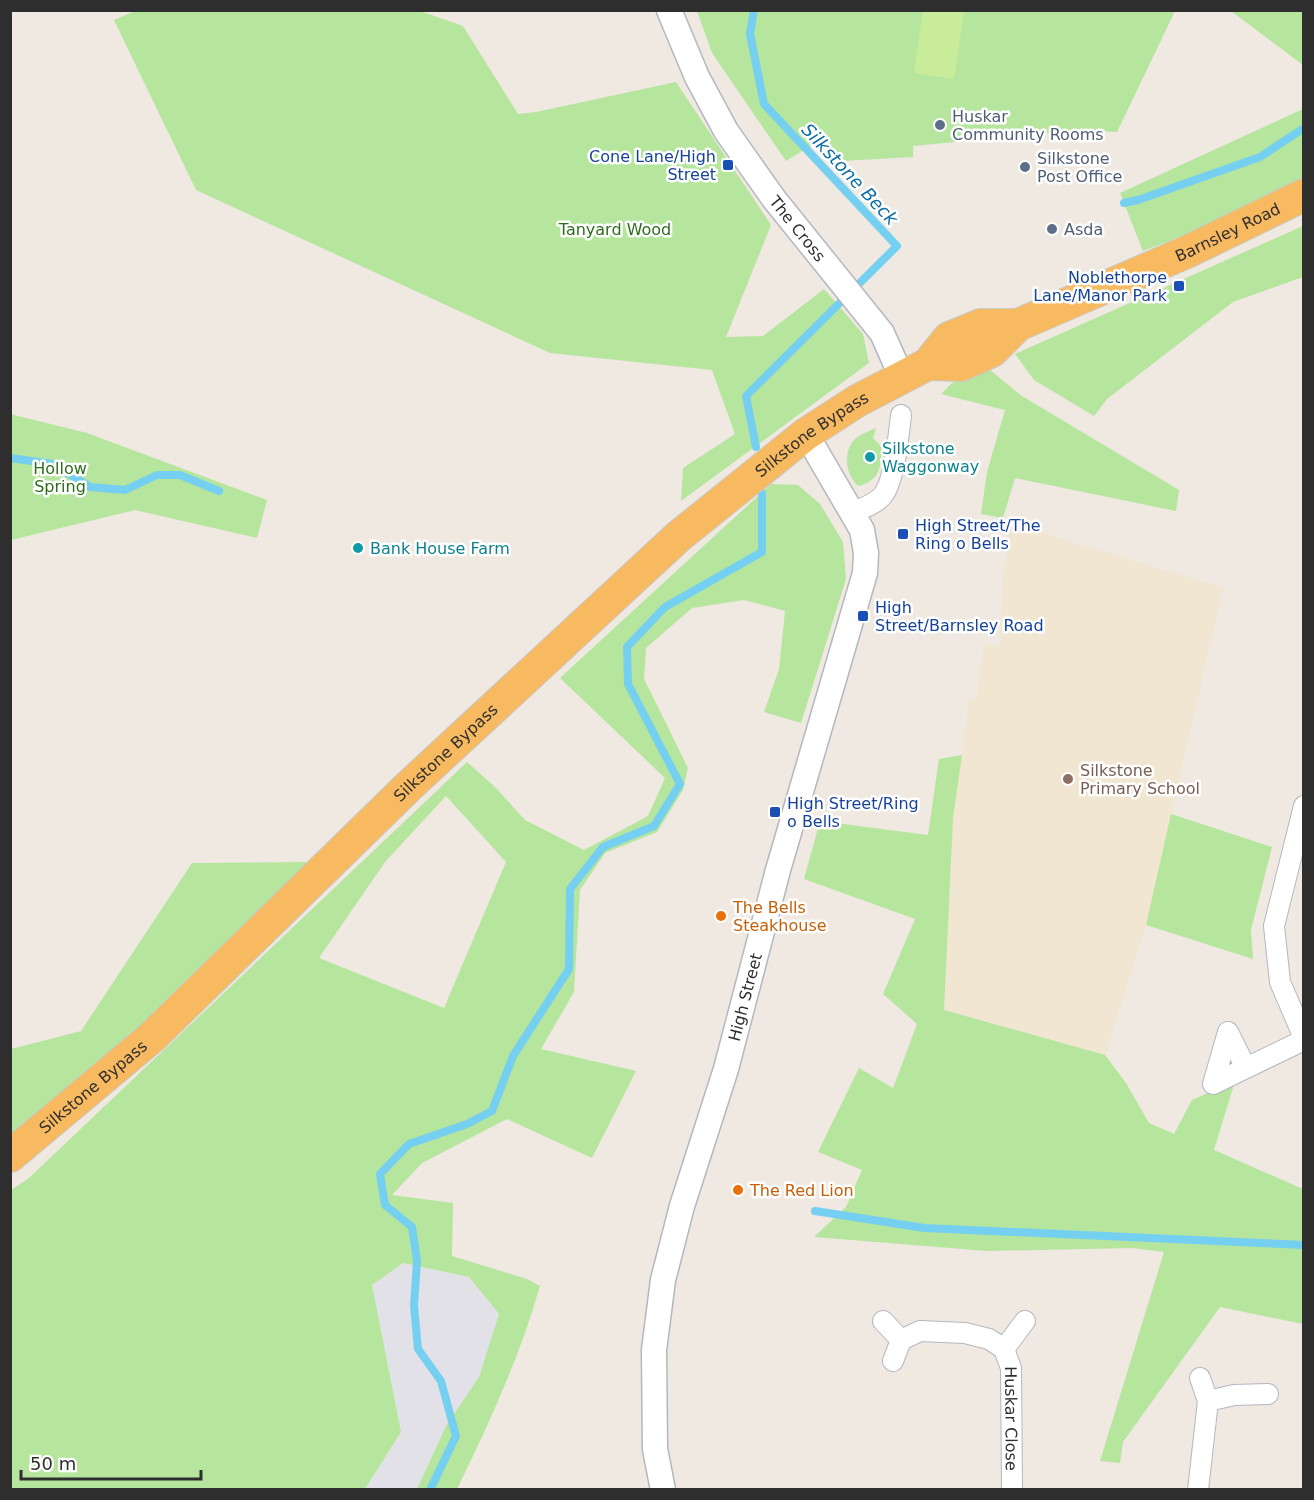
<svg xmlns="http://www.w3.org/2000/svg" width="1314" height="1500" font-family="'DejaVu Sans',sans-serif">
  <style>
    .industrial { fill: #e3e1e8 }
    .education { fill: #f0e6d1 }
    .green { fill: #b6e59e; fill-rule: evenodd }
    .pitch { fill: #c9ec9a }
    .lines { fill: none; stroke-linecap: round; stroke-linejoin: round }
    .stream { stroke: #75cff0; stroke-width: 8 }
    .minor-casing { stroke: #b4b7c1; stroke-width: 22 }
    .tertiary-casing { stroke: #b4b7c1; stroke-width: 27 }
    .trunk-casing { stroke: #c9c9c9; stroke-width: 34 }
    .minor { stroke: #fff; stroke-width: 20 }
    .tertiary { stroke: #fff; stroke-width: 24 }
    .trunk { stroke: #f8ba60; stroke-width: 32 }
    .service-dot { fill: #5c6f8a; stroke: #fff; stroke-width: 2 }
    .transit-dot { fill: #1a4fb4; stroke: #fff; stroke-width: 2 }
    .culture-dot { fill: #0f9aa8; stroke: #fff; stroke-width: 2 }
    .education-dot { fill: #8d6e63; stroke: #fff; stroke-width: 2 }
    .food-dot { fill: #e8710a; stroke: #fff; stroke-width: 2 }
    .labels { text-anchor: middle; dominant-baseline: central; stroke-width: 5; stroke-linejoin: round; paint-order: stroke }
    .service-label { font-size: 16px; fill: #4e5e75; stroke: #fff; text-anchor: start }
    .transit-label { font-size: 16px; fill: #164399; stroke: #fff; text-anchor: start }
    .park-label { font-size: 16px; fill: #2c6e1b; stroke: #fff }
    .street-label { font-size: 16px; fill: #2e2e2e; stroke: #fff }
    .culture-label { font-size: 16px; fill: #0d838f; stroke: #fff; text-anchor: start }
    .education-label { font-size: 16px; fill: #785e54; stroke: #fff; text-anchor: start }
    .food-label { font-size: 16px; fill: #c56008; stroke: #fff; text-anchor: start }
    .water-label { font-size: 18px; font-style: italic; fill: #0d6fa3; stroke: #fff }
  </style>
  <rect width="100%" height="100%" fill="#efe9e1"/>
  <!-- industrial -->
  <polygon class="industrial" points="403,1263 469,1277 499,1314 479,1377 446,1426 417,1489 365,1490 401,1432 372,1285"/>
  <!-- education -->
  <polygon class="education" points="1011,523 1223,588 1146,925 1105,1055 943,1010 953,818 969,701 976,700 984,645 1000,645 1002,588"/>
  <!-- green -->
  <g class="green">
    <polygon points="137,10 420,11 463,26 518,114 536,112 676,82 771,225 726,337 763,336 824,289 863,334 869,363 681,501 683,468 735,434 712,370 550,353 196,190 114,20"/>
    <polygon points="697,11 1175,11 1117,132 1081,130 913,146 913,157 842,161 820,140 786,161 712,53"/>
    <polygon points="1231,11 1303,11 1303,65"/>
    <polygon points="1303,109 1303,180 1188,234 1143,251 1120,193"/>
    <polygon points="1303,226 1303,277 1233,302 1107,399 1094,416 1034,380 1015,354"/>
    <polygon points="985,366 1022,396 1179,490 1176,511 1015,478 1003,518 981,514 987,472 1005,410 941,394 952,383"/>
    <polygon points="10,414 87,433 267,500 257,538 135,510 11,540"/>
    <path d="M 876,428 L 873,438 L 882,447 C 881,467 880,481 858,486 C 846,475 842,452 855,439 C 861,434 869,431 876,428 Z"/>
    <path d="M 771,484 L 798,485 L 820,504 L 843,542 L 846,579 L 801,723 L 764,712 L 779,669 L 785,611 L 744,600 L 692,608 L 646,648 L 644,679 L 688,768 L 683,790 L 657,832 L 605,853 L 580,890 L 574,992 L 541,1049 L 636,1071 L 592,1158 L 507,1119 L 422,1163 L 392,1195 L 453,1203 L 452,1256 L 527,1279 L 540,1286 C 520,1356 489,1424 457,1489 L 417,1489 L 446,1426 L 479,1377 L 499,1314 L 469,1277 L 403,1263 L 372,1285 L 401,1432 L 365,1489 L 11,1489 L 11,1190 L 29,1178 L 467,762 L 495,787 L 525,820 L 584,850 L 648,816 L 665,778 L 560,678 ZM 446,796 L 506,862 L 444,1008 L 319,958 L 385,862 Z"/>
    <polygon points="962,755 953,818 944,1010 1105,1055 1126,1083 1149,1123 1174,1134 1192,1100 1235,1081 1214,1150 1303,1189 1303,1324 1220,1307 1123,1442 1120,1463 1100,1461 1164,1252 1132,1248 987,1251 814,1237 846,1207 862,1170 818,1152 859,1068 893,1088 917,1024 883,994 915,919 804,879 820,821 928,835 939,759"/>
    <polygon points="1171,814 1272,847 1251,930 1253,959 1146,925"/>
    <polygon points="308,862 306,874 140,1031 11,1141 11,1049 81,1031 192,863"/>
  </g>
  <!-- pitch -->
  <polygon class="pitch" points="923,11 964,11 954,79 914,73"/>
  <g class="lines">
    <!-- stream -->
    <g class="stream">
      <polyline points="754,10 750,34 764,104 897,246 746,396 756,447"/>
      <polyline points="1124,203 1138,200 1260,157 1304,128"/>
      <polyline points="10,458 53,464 90,487 125,490 157,475 180,475 219,491"/>
      <polyline points="815,1211 924,1228 1304,1245"/>
      <polyline points="430,1490 456,1436 441,1381 418,1349 414,1306 417,1261 412,1227 385,1205 380,1174 409,1144 467,1124 492,1111 513,1056 569,969 570,889 603,847 654,826 680,784 628,684 627,647 665,607 762,552 762,493"/>
    </g>
    <defs>
      <g id="minor">
        <path d="M 854,512 C 863,508 876,504 883,495 C 894,482 899,434 901,415"/>
        <polyline points="1304,806 1274,926 1280,982 1304,1038"/>
        <polyline points="1246,1068 1228,1032 1213,1084 1304,1040"/>
        <polyline points="883,1321 901,1340"/>
        <polyline points="1004,1349 1025,1321"/>
        <path id="s1" d="M 893,1361 L 901,1340 L 920,1331 L 965,1333 L 989,1339 L 1004,1349 L 1011,1368 L 1012,1490"/>
        <polyline points="1208,1401 1234,1395 1268,1394"/>
        <polyline points="1198,1490 1208,1401 1200,1378"/>
      </g>
      <g id="tertiary">
        <path id="s2" d="M 669,10 L 697,77 L 726,131 L 774,199 L 882,333 L 902,378"/>
        <path id="s3" d="M 663,1490 L 655,1449 L 654,1350 L 663,1280 L 682,1206 L 726,1069 L 778,870 L 865,573 L 866,553 L 862,530 L 806,434"/>
      </g>
      <g id="trunk">
        <path id="s4" d="M 928,364 L 961,365 L 992,351 L 1018,325 L 1189,251 L 1304,195"/>
        <path id="s5" d="M 10,1156 L 152,1037 L 409,786 L 679,536 L 806,434 L 857,401 L 928,364 L 949,338 L 981,325 L 1018,325"/>
      </g>
    </defs>
    <!-- minor casing -->
    <use href="#minor" class="minor-casing"/>
    <!-- tertiary casing -->
    <use href="#tertiary" class="tertiary-casing"/>
    <!-- trunk casing -->
    <use href="#trunk" class="trunk-casing"/>
    <!-- minor -->
    <use href="#minor" class="minor"/>
    <!-- tertiary -->
    <use href="#tertiary" class="tertiary"/>
    <!-- trunk -->
    <use href="#trunk" class="trunk"/>
  </g>
  <!-- markers -->
  <g class="service-dot">
    <circle cx="940" cy="125" r="6"/>
    <circle cx="1025" cy="167" r="6"/>
    <circle cx="1052" cy="229" r="6"/>
  </g>
  <g class="transit-dot">
    <rect x="722" y="159" width="12" height="12" rx="3"/>
    <rect x="1173" y="280" width="12" height="12" rx="3"/>
    <rect x="897" y="528" width="12" height="12" rx="3"/>
    <rect x="857" y="610" width="12" height="12" rx="3"/>
    <rect x="769" y="806" width="12" height="12" rx="3"/>
  </g>
  <g class="culture-dot">
    <circle cx="870" cy="457" r="6"/>
    <circle cx="358" cy="548" r="6"/>
  </g>
  <circle class="education-dot" cx="1068" cy="779" r="6"/>
  <g class="food-dot">
    <circle cx="721" cy="916" r="6"/>
    <circle cx="738" cy="1190" r="6"/>
  </g>
  <g class="labels">
    <!-- service labels -->
    <g class="service-label">
      <text x="952" y="116">Huskar<tspan x="952" dy="18">Community Rooms</tspan></text>
      <text x="1037" y="158">Silkstone<tspan x="1037" dy="18">Post Office</tspan></text>
      <text x="1064" y="229">Asda</text>
    </g>
    <!-- transit labels -->
    <g class="transit-label">
      <text x="716" y="156" text-anchor="end">Cone Lane/High<tspan x="716" dy="18">Street</tspan></text>
      <text x="1167" y="277" text-anchor="end">Noblethorpe<tspan x="1167" dy="18">Lane/Manor Park</tspan></text>
      <text x="915" y="525">High Street/The<tspan x="915" dy="18">Ring o Bells</tspan></text>
      <text x="875" y="607">High<tspan x="875" dy="18">Street/Barnsley Road</tspan></text>
      <text x="787" y="803">High Street/Ring<tspan x="787" dy="18">o Bells</tspan></text>
    </g>
    <!-- park labels -->
    <g class="park-label">
      <text x="615" y="229">Tanyard Wood</text>
      <text x="60" y="468">Hollow<tspan x="60" dy="18">Spring</tspan></text>
    </g>
    <!-- street labels -->
    <g class="street-label">
      <text stroke="none"><textPath href="#s2" startOffset="255">The Cross</textPath></text>
      <text stroke="none"><textPath href="#s4" startOffset="333">Barnsley Road</textPath></text>
      <text stroke="none"><textPath href="#s5" startOffset="1080">Silkstone Bypass</textPath></text>
      <text stroke="none"><textPath href="#s5" startOffset="594">Silkstone Bypass</textPath></text>
      <text stroke="none"><textPath href="#s3" startOffset="506">High Street</textPath></text>
      <text stroke="none"><textPath href="#s5" startOffset="108">Silkstone Bypass</textPath></text>
      <text stroke="none"><textPath href="#s1" startOffset="202">Huskar Close</textPath></text>
    </g>
    <!-- culture labels -->
    <g class="culture-label">
      <text x="882" y="448">Silkstone<tspan x="882" dy="18">Waggonway</tspan></text>
      <text x="370" y="548">Bank House Farm</text>
    </g>
    <!-- education labels -->
    <g class="education-label">
      <text x="1080" y="770">Silkstone<tspan x="1080" dy="18">Primary School</tspan></text>
    </g>
    <!-- food labels -->
    <g class="food-label">
      <text x="733" y="907">The Bells<tspan x="733" dy="18">Steakhouse</tspan></text>
      <text x="750" y="1190">The Red Lion</text>
    </g>
    <!-- water labels -->
    <g class="water-label">
      <text transform="translate(850 174) rotate(47)">Silkstone Beck</text>
    </g>
  </g>
  <!-- border -->
  <rect width="1314" height="1500" fill="none" stroke="#2e2e2e" stroke-width="24"/>
  <!-- scale -->
  <path d="M21 1470v9h180v-9" fill="none" stroke="#2e2e2e" stroke-width="3"/>
  <text x="30" y="1470" font-size="18" fill="#2e2e2e" stroke="#ffffff" stroke-width="4.5" paint-order="stroke">50 m</text>
</svg>
